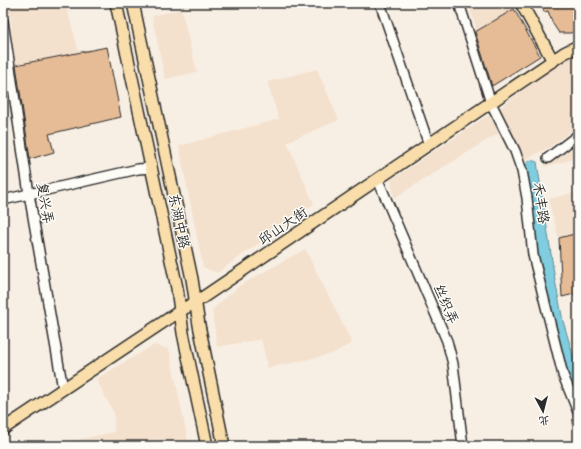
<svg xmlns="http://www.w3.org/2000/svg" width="581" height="449" font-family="Sriracha,'LXGW WenKai TC',sans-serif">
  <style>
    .built { fill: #f3e0cd }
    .water { fill: #80cddf; stroke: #5e8c97 }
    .building { fill: #e6bc96; stroke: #2b2b2b }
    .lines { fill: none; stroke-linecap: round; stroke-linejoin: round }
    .minor-casing { stroke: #2b2b2b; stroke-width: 12 }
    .major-casing { stroke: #2b2b2b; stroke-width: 14 }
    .minor { stroke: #fdfcf7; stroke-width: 9 }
    .major { stroke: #f9deab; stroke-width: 11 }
    .labels { text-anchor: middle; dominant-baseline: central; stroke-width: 3; stroke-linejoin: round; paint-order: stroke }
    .street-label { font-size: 14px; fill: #2b2b2b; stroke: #fdfcf7 }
  </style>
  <rect width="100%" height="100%" fill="#f8efe4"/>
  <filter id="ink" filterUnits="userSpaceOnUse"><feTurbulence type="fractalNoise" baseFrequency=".025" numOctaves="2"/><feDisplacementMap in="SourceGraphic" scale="8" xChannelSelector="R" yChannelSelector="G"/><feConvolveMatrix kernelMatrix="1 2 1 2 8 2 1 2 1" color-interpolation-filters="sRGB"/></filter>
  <g filter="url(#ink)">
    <!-- built -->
    <g class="built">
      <polygon points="7,3 99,3 99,4 67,9 79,52 14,65 11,21"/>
      <polygon points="468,3 510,3 514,9 477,31"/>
      <polygon points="181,9 197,72 165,79 152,16"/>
      <polygon points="578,53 578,126 548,148 524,160 500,108 555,65"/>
      <polygon points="317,69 339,120 287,142 314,204 217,273 203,267 179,146 279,119 267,82"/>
      <polygon points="489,115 499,133 394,198 391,180"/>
      <polygon points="578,141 578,158 543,167"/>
      <polygon points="578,192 578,233 559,238 548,199"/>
      <polygon points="305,249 352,343 332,354 268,368 261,339 217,347 212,310 239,286"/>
      <polygon points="154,345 169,349 189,446 64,446 63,443 114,432 114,413 96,379"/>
    </g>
    <!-- water -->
    <polygon class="water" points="530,160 537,162 555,280 563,321 578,372 578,408 541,282 525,166"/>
    <!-- building -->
    <g class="building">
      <polygon points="541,3 578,3 578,28 571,33 559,33 553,24 548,11 544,12"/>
      <polygon points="514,9 540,56 492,86 475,32"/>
      <polygon points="107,47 121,117 49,134 54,152 30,159 16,65"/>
      <polygon points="578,233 578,293 562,297 559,238"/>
    </g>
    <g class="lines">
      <defs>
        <g id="minor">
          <polyline points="380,3 429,145"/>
          <polyline points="459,3 491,103 515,151 522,171 527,198 533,255 563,375 578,412"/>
          <polyline points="3,21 29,194 63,389"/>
          <polyline points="548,158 578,135"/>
          <polyline points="378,180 447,341 453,364 463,446"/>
          <polyline points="3,200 138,169 152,168"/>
        </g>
        <g id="major">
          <polyline points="116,3 177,288 183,333 207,446"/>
          <polyline points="133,3 192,279 199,325 224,446"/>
          <polyline points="521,3 553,61"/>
          <polyline points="3,429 180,311 199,300 564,53 578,46"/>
        </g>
      </defs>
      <!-- minor casing -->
      <use href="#minor" class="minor-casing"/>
      <!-- major casing -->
      <use href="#major" class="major-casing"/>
      <!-- minor -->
      <use href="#minor" class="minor"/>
      <!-- major -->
      <use href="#major" class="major"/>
    </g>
  </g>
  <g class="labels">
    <!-- street labels -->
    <g class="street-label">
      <text transform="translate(45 203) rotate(80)">复兴弄</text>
      <text transform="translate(541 203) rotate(82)">禾丰路</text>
      <text transform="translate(179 221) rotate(78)">东湖中路</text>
      <text transform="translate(283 226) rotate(-34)">邱山大街</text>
      <text transform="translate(446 304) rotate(67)">丝织弄</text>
    </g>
  </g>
  <!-- margin -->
  <rect width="581" height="449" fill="none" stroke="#fdfcf7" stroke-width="16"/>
  <rect x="8" y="8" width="565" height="433" fill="none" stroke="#2b2b2b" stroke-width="1.5" filter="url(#ink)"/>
  <!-- north arrow -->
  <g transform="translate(543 411) rotate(173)" stroke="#fdfcf7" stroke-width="3" paint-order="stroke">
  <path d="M0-3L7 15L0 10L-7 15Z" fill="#2b2b2b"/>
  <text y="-6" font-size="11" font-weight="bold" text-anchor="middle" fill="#2b2b2b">北</text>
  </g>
</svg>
